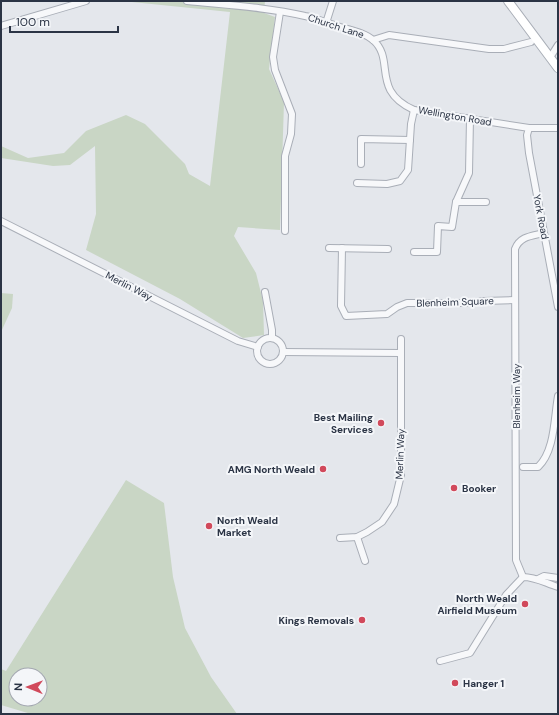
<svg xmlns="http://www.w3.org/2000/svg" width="559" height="715" font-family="'DM Sans',sans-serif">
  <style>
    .green { fill: #c9d6c5; fill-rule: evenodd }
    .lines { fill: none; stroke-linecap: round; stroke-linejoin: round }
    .street-casing { stroke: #a9aeb7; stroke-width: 8 }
    .secondary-casing { stroke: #a9aeb7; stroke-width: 10 }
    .street { stroke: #f7f8fa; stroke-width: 6 }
    .secondary { stroke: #fff; stroke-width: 8 }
    .poi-dot { fill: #d1495b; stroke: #f4f6f9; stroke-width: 1.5 }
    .labels { text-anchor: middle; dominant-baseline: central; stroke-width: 4; stroke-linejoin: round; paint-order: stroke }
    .street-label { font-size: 10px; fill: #2b3445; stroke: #f4f6f9 }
    .poi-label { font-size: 10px; font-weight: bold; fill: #2b3445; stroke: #f4f6f9; text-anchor: end }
  </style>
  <rect width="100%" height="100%" fill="#e4e7ec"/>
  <!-- green -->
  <g class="green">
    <polygon points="122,1 265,1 264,13 275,17 269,69 284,102 280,230 238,227 234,236 256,273 263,301 264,335 243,338 180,299 86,250 96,214 95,146 70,165 53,166 1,158 1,146 28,158 64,153 86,131 126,115 145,124 185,164 189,174 210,186 230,12"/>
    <polygon points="1,293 13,294 12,308 1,332"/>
    <path d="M 126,480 L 164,503 L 173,577 L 185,628 L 211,677 L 237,714 L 31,714 L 1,705 L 1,669 L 6,671 ZM 16,675 L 40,675 L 40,699 L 16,699 Z"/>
  </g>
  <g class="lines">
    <defs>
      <g id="street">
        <path d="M 187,1 C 226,5 266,7 305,16 C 316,18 326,23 337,26 C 349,30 364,32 373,40 C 396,60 370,90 414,110 L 529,128 L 558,128"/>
        <polyline points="280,12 273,57 275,70 292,114 291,134 285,156 285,231"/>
        <polyline points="326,23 333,1"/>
        <polyline points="1,26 86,1"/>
        <polyline points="373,40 389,35 489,49 504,49 531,42"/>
        <polyline points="551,56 558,45"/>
        <polyline points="529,128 527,135 529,153 558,307"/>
        <polyline points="361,164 361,139 410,140"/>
        <polyline points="357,183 387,184 400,181 408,170 411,124 414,110"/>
        <polyline points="456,202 486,202"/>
        <polyline points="1,221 238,341 258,347"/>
        <polyline points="329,248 388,249"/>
        <polyline points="342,248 341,306 346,316 387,314 397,307 407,303 469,303 484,301 515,300"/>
        <polyline points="414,252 437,252 438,226 452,227 456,202 469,173 470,118"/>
        <polyline points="265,292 272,330 272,338"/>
        <circle cx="270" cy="351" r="13"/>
        <polyline points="283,352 401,353"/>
        <path d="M 523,467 L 538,467 C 555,451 554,418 558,396"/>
        <polyline points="357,537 365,561"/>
        <polyline points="340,538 357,537 367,532 382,522 394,504 401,475 401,339"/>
        <path d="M 523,577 L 516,560 L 515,249 C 520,236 532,236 544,233"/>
        <polyline points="538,579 544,576 558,578"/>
        <path d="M 440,661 L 470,653 L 506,595 L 523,577 C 536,577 545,583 558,587"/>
      </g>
      <polyline id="secondary" points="508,1 558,68"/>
    </defs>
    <!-- street casing -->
    <use href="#street" class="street-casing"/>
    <!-- secondary casing -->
    <use href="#secondary" class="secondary-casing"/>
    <!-- street -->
    <use href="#street" class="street"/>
    <!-- secondary -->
    <use href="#secondary" class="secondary"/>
  </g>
  <!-- markers -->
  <g class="poi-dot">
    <circle cx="381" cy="423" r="4"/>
    <circle cx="323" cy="469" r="4"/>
    <circle cx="454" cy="488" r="4"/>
    <circle cx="209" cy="526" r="4"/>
    <circle cx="525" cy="604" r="4"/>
    <circle cx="362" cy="620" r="4"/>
    <circle cx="455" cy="683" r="4"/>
  </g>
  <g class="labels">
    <!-- street labels -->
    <g class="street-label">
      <text transform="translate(336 26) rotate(18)">Church Lane</text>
      <text transform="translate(455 116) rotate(10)">Wellington Road</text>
      <text transform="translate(541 217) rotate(79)">York Road</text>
      <text transform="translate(129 286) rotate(27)">Merlin Way</text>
      <text transform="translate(455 302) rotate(-2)">Blenheim Square</text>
      <text transform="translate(516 396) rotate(-90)">Blenheim Way</text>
      <text transform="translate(400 454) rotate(-88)">Merlin Way</text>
    </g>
    <!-- poi labels -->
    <g class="poi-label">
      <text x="373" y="417">Best Mailing<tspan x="373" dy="12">Services</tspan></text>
      <text x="315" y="469">AMG North Weald</text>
      <text x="462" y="488" text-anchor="start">Booker</text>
      <text x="217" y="520" text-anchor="start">North Weald<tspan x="217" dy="12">Market</tspan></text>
      <text x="517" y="598">North Weald<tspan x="517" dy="12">Airfield Museum</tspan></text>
      <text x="354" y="620">Kings Removals</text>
      <text x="463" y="683" text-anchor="start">Hanger 1</text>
    </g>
  </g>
  <!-- border -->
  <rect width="559" height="715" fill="none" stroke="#2b3445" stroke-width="4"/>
  <!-- north arrow -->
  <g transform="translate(28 687) rotate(271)"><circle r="19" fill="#f4f6f9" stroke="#a4a8b1"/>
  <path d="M0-3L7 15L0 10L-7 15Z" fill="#d1495b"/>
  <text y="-6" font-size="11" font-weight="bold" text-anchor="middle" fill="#2b3445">N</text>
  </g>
  <!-- scale -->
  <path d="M10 26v6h108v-6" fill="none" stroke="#2b3445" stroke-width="2"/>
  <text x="16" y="26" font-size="12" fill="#2b3445" stroke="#f4f6f9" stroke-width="3" paint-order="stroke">100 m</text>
</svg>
